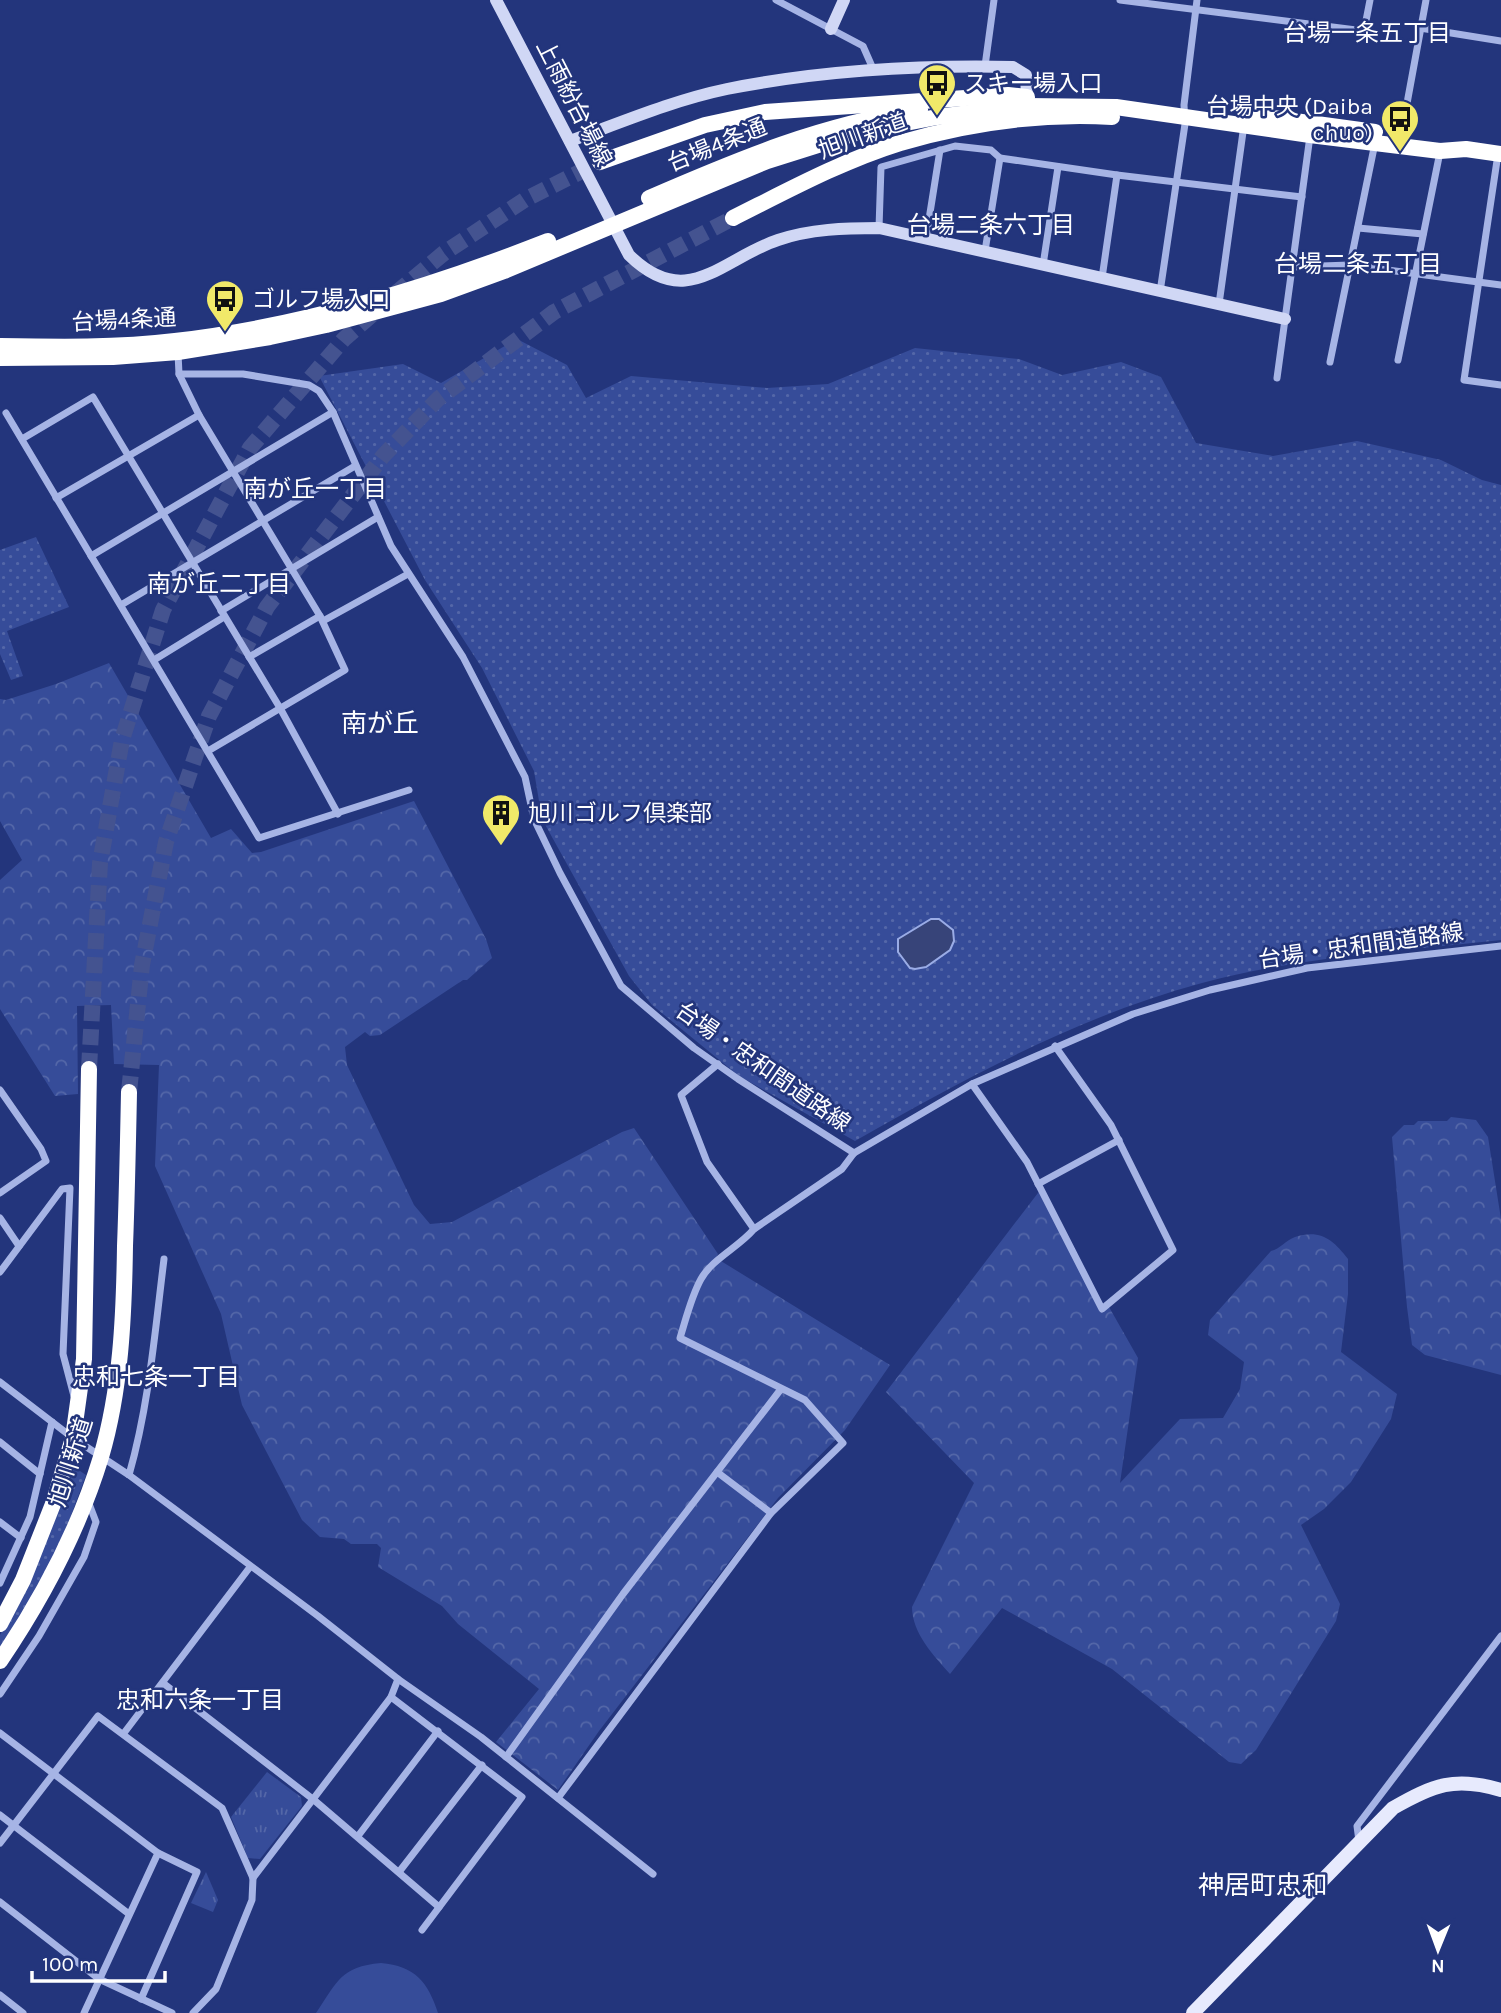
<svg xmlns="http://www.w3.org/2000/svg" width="1501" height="2013" font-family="Karla,'Noto Sans JP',sans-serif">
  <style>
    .grass { fill: url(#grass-dots) }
    .forest { fill: url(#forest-crowns) }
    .park { fill: url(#park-tufts) }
    .pitch { fill: #364c99 }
    .water { fill: #374479; stroke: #9aace6; stroke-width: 2 }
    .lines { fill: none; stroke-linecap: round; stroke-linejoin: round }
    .highway-tunnel { stroke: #445390; stroke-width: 16; stroke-dasharray: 16 8; stroke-linecap: butt }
    .street { stroke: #a6b4e5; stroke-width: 7 }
    .secondary { stroke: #d0d7f5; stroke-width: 12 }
    .primary { stroke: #e7eafd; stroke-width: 14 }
    .highway { stroke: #fff; stroke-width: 16 }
    .labels { text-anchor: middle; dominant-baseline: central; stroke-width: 5; stroke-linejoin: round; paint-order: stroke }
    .poi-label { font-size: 23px; fill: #fff; stroke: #23357c; text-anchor: start }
    .street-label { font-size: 23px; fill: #fff; stroke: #23357c }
    .neighbourhood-label { font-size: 24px; fill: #fff; stroke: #23357c }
    .quarter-label { font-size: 26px; fill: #fff; stroke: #23357c }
  </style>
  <defs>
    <pattern id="grass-dots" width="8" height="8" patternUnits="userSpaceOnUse" patternTransform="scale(1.75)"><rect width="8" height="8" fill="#364c99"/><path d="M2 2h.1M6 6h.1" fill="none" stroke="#5467a8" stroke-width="1.8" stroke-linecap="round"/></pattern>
    <pattern id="forest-crowns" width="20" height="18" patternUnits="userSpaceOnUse" patternTransform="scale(1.75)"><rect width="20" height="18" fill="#364c99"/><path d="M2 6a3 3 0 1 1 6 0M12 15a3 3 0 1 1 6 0" fill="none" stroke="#5467a8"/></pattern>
    <pattern id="park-tufts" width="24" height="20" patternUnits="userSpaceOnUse" patternTransform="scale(1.75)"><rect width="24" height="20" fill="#364c99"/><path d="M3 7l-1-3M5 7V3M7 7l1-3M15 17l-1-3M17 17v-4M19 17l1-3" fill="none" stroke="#5467a8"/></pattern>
  </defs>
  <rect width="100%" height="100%" fill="#23357c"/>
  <!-- grass -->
  <g class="grass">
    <path d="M 517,339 L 567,365 L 586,398 L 631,376 L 767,388 L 828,384 L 915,348 L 1019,359 L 1062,375 L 1121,362 L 1161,377 L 1196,443 L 1273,456 L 1357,441 L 1441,460 L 1482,480 L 1501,485 L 1501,940 C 1401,951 1299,957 1202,983 C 1079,1016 964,1079 855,1141 L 739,1076 L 652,1005 L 629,976 L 542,819 L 534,771 L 482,668 L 425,580 L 319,376 L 403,364 L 441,383 Z"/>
    <polygon points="36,537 69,607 7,631 23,676 11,680 0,654 0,550"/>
    <polygon points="74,1467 86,1475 65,1532 45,1577 0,1653 0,1635 27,1584 62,1504"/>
  </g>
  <!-- forest -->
  <g class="forest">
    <polygon points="109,663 211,838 231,829 252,853 261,852 414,801 486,939 492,958 467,980 463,980 380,1035 370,1036 365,1032 345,1047 347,1065 414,1205 430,1224 452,1222 622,1132 634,1128 718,1254 716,1258 890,1365 845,1430 778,1498 599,1731 558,1790 496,1742 539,1689 458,1624 442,1606 378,1567 381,1548 377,1544 351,1544 344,1539 320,1537 302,1520 242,1405 221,1314 155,1166 159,1065 114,1064 111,1005 77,1006 78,1094 55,1096 0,1009 0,880 22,860 0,821 0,699 6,700 56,684"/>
    <polygon points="1451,1117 1476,1120 1488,1137 1501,1219 1501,1375 1425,1355 1412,1345 1407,1307 1392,1137 1404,1125 1414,1125 1418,1121 1447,1121"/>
    <path d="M 1041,1189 L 1102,1308 L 1109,1307 L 1138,1358 L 1120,1483 L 1180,1419 L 1223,1418 L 1240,1389 L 1244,1362 L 1208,1335 L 1210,1320 L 1271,1251 C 1280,1249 1286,1240 1295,1237 C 1321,1229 1333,1240 1348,1259 L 1348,1294 L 1341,1352 L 1397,1394 L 1391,1419 L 1351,1482 L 1324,1509 L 1301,1525 L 1340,1604 L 1336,1621 L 1256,1750 L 1241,1764 L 1229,1762 L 1112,1669 L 1002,1608 L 950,1674 C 934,1656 912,1633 912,1607 L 974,1483 L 886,1392 Z"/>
  </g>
  <!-- park -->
  <g class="park">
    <polygon points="267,1772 301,1797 302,1806 260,1859 248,1858 231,1817"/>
    <polygon points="206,1872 218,1900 213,1912 191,1903"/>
  </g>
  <!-- pitch -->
  <path class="pitch" d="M 381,1963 C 415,1966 428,1982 438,2013 L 316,2013 C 338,1981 340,1967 381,1963 Z"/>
  <!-- water -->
  <polygon class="water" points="931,919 939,919 953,930 954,941 950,950 926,967 915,969 910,968 898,952 898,939"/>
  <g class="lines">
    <!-- highway-tunnel -->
    <g class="highway-tunnel">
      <polyline points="395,294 444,253 526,199 600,162"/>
      <polyline points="89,1069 100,863 122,740 163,610 250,448 344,339 376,311"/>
      <polyline points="129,1092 142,965 166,842 209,716 267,607 383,456 438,399 554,312 733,218"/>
    </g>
    <!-- street -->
    <g class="street">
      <polyline points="776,0 863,46 874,71"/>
      <polyline points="1120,0 1364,31 1370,0"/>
      <polyline points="1420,28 1501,41"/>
      <polyline points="985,66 994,0"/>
      <polyline points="1401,136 1426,0"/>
      <polyline points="1498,154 1464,380 1501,385"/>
      <polyline points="1000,158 1117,175 1302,197"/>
      <polyline points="879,228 881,167 955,146 991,150 1000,158 985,251"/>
      <polyline points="1358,228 1423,234"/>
      <polyline points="926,238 940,150"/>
      <polyline points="1043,265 1058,167"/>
      <polyline points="1292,267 1350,265 1501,285"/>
      <polyline points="1102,278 1117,175"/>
      <polyline points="1160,292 1185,124 1184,105 1197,0"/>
      <polyline points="1219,304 1243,132"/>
      <polyline points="178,353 179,374 199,415 320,616 345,670 208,751"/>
      <polyline points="1398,360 1440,152"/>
      <polyline points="1330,362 1375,143"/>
      <polyline points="179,374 243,374 309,385 319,391 333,412 391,546 463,657 525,777 534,819 560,873 621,986 694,1048 738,1079 854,1153"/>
      <polyline points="1277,378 1310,136"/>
      <polyline points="6,413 259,838 409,790"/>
      <polyline points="22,439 93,397 280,708 338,814"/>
      <polyline points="56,498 199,415"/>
      <polyline points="91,556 333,412"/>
      <polyline points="121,605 355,466"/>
      <polyline points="221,611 378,517"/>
      <polyline points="323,621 408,574"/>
      <polyline points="249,657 320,616"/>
      <polyline points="154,660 224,617"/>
      <polyline points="718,1064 681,1095 707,1162 754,1229"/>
      <polyline points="972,1084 1027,1162 1102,1309 1173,1250 1111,1125 1055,1046"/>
      <polyline points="0,1090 41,1149 46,1161 0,1193"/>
      <polyline points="1038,1184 1119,1140"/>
      <polyline points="0,1218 19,1246"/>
      <polyline points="0,1272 62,1189 70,1188 63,1354 74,1396"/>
      <polyline points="0,1382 73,1438 129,1475 318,1616 398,1679 481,1737 653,1874"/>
      <polyline points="0,1442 40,1474"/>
      <polyline points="717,1472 771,1513"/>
      <path d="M 129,1475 C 149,1405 155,1331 164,1259"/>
      <polyline points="0,1522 21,1538"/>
      <polyline points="0,1583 30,1517 52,1422"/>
      <polyline points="163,1683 314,1800 439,1907"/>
      <polyline points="0,1694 39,1636 84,1557 96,1522 88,1501"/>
      <polyline points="391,1697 522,1797 422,1930"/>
      <polyline points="0,1733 158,1853 84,2013"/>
      <polyline points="124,1733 250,1567"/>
      <polyline points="506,1757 623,1594 781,1389"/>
      <path d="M 558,1798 L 771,1513 L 843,1443 L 805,1400 L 680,1338 C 686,1319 691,1297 701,1279 C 712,1259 739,1247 754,1229 L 842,1169 L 854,1153 L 972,1084 L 1133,1014 L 1210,990 L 1307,968 L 1501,946"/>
      <polyline points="0,1815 129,1914"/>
      <polyline points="358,1836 438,1731"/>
      <polyline points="1359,1841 1357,1826 1501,1636"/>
      <polyline points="0,1843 98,1716 222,1808 253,1878 252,1900 216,1989 193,2013"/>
      <polyline points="399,1872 482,1765"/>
      <polyline points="253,1878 391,1697 398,1679"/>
      <polyline points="0,1902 99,1979 172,2013"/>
      <polyline points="0,1995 23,2013"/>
      <polyline points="141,1999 197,1872 158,1853"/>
    </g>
    <!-- secondary -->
    <g class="secondary">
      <path d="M 496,0 L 629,255 C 687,312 721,259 778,240 C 810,229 846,228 879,228 L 1285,319"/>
      <polyline points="831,29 844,0"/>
      <path d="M 570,141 C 622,122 674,100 727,89 C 818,71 921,65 1013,67 L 1026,75 L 1027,97"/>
    </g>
    <!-- primary -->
    <path class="primary" d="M 1193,2013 L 1393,1808 C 1433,1785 1455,1776 1501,1790"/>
    <!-- highway -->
    <g class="highway">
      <polyline points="1245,114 1375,132"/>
      <polyline points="600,162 705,125 765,112 1008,95 1027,97"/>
      <path d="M 649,198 C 739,159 822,124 920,110"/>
      <path d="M 733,218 C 787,191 842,161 900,143 C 968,123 1041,113 1112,117"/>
      <path d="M 0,346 C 58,347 117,348 175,341 C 304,326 428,288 548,241"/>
      <polyline points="0,358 113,357 178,352 270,337 326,325 441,294 504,271 767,161 859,132 937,117 1026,106 1116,107 1310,135 1440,151 1466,149 1501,154"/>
      <polyline points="0,1624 23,1580 53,1504 73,1438 84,1359 89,1069"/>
      <path d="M 0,1661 C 42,1599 79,1529 101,1457 C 121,1389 124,1316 125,1246 C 127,1195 128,1143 129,1092"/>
    </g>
  </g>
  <!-- icons -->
  <defs>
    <symbol id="bus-pin" viewBox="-11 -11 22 30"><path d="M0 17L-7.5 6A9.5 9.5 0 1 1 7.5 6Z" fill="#f1e969" stroke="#23357c"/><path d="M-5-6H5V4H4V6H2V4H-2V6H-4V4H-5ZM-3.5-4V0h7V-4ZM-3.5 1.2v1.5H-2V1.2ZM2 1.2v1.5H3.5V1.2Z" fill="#111"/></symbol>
    <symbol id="building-pin" viewBox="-11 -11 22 30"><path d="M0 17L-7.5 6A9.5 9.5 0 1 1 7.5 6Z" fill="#f1e969" stroke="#23357c"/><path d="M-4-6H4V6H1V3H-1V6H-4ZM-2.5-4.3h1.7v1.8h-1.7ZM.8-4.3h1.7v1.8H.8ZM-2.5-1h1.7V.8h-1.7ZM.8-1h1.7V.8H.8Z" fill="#111"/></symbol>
  </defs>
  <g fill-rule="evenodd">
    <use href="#bus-pin" x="915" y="61" width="44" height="60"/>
    <use href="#bus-pin" x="1378" y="97" width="44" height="60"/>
    <use href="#bus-pin" x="203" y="277" width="44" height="60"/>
    <use href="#building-pin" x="479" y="791" width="44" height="60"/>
  </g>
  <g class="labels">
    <!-- poi labels -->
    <g class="poi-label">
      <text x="964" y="83">スキー場入口</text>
      <text x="1373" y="106" text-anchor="end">台場中央 (Daiba<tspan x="1373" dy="26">chuo)</tspan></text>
      <text x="252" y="299">ゴルフ場入口</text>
      <text x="528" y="813">旭川ゴルフ倶楽部</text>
    </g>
    <!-- street labels -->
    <g class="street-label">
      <text transform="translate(574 103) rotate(63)">上雨紛台場線</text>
      <text transform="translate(863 136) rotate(-20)">旭川新道</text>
      <text transform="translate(717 145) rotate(-22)">台場4条通</text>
      <text transform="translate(124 320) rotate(-3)">台場4条通</text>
      <text transform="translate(1361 946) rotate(-8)">台場・忠和間道路線</text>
      <text transform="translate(763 1067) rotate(35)">台場・忠和間道路線</text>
      <text transform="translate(71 1462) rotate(-72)">旭川新道</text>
    </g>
    <!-- neighbourhood labels -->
    <g class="neighbourhood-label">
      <text x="1367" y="33">台場一条五丁目</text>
      <text x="991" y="225">台場二条六丁目</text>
      <text x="1358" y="264">台場二条五丁目</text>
      <text x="315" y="489">南が丘一丁目</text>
      <text x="219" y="584">南が丘二丁目</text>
      <text x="156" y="1377">忠和七条一丁目</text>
      <text x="200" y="1700">忠和六条一丁目</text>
    </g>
    <!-- quarter labels -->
    <g class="quarter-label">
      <text x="380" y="723">南が丘</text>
      <text x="1263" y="1885">神居町忠和</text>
    </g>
  </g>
  <!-- north arrow -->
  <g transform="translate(1438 1950) rotate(181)" stroke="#23357c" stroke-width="5" paint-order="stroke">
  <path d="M0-5L12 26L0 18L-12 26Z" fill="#ffffff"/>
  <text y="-10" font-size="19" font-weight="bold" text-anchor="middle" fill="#ffffff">N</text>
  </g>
  <!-- scale -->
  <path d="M32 1971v10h133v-10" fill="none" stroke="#ffffff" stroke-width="3.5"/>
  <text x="42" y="1971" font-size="21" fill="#ffffff" stroke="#23357c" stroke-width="5" paint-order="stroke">100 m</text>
</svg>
